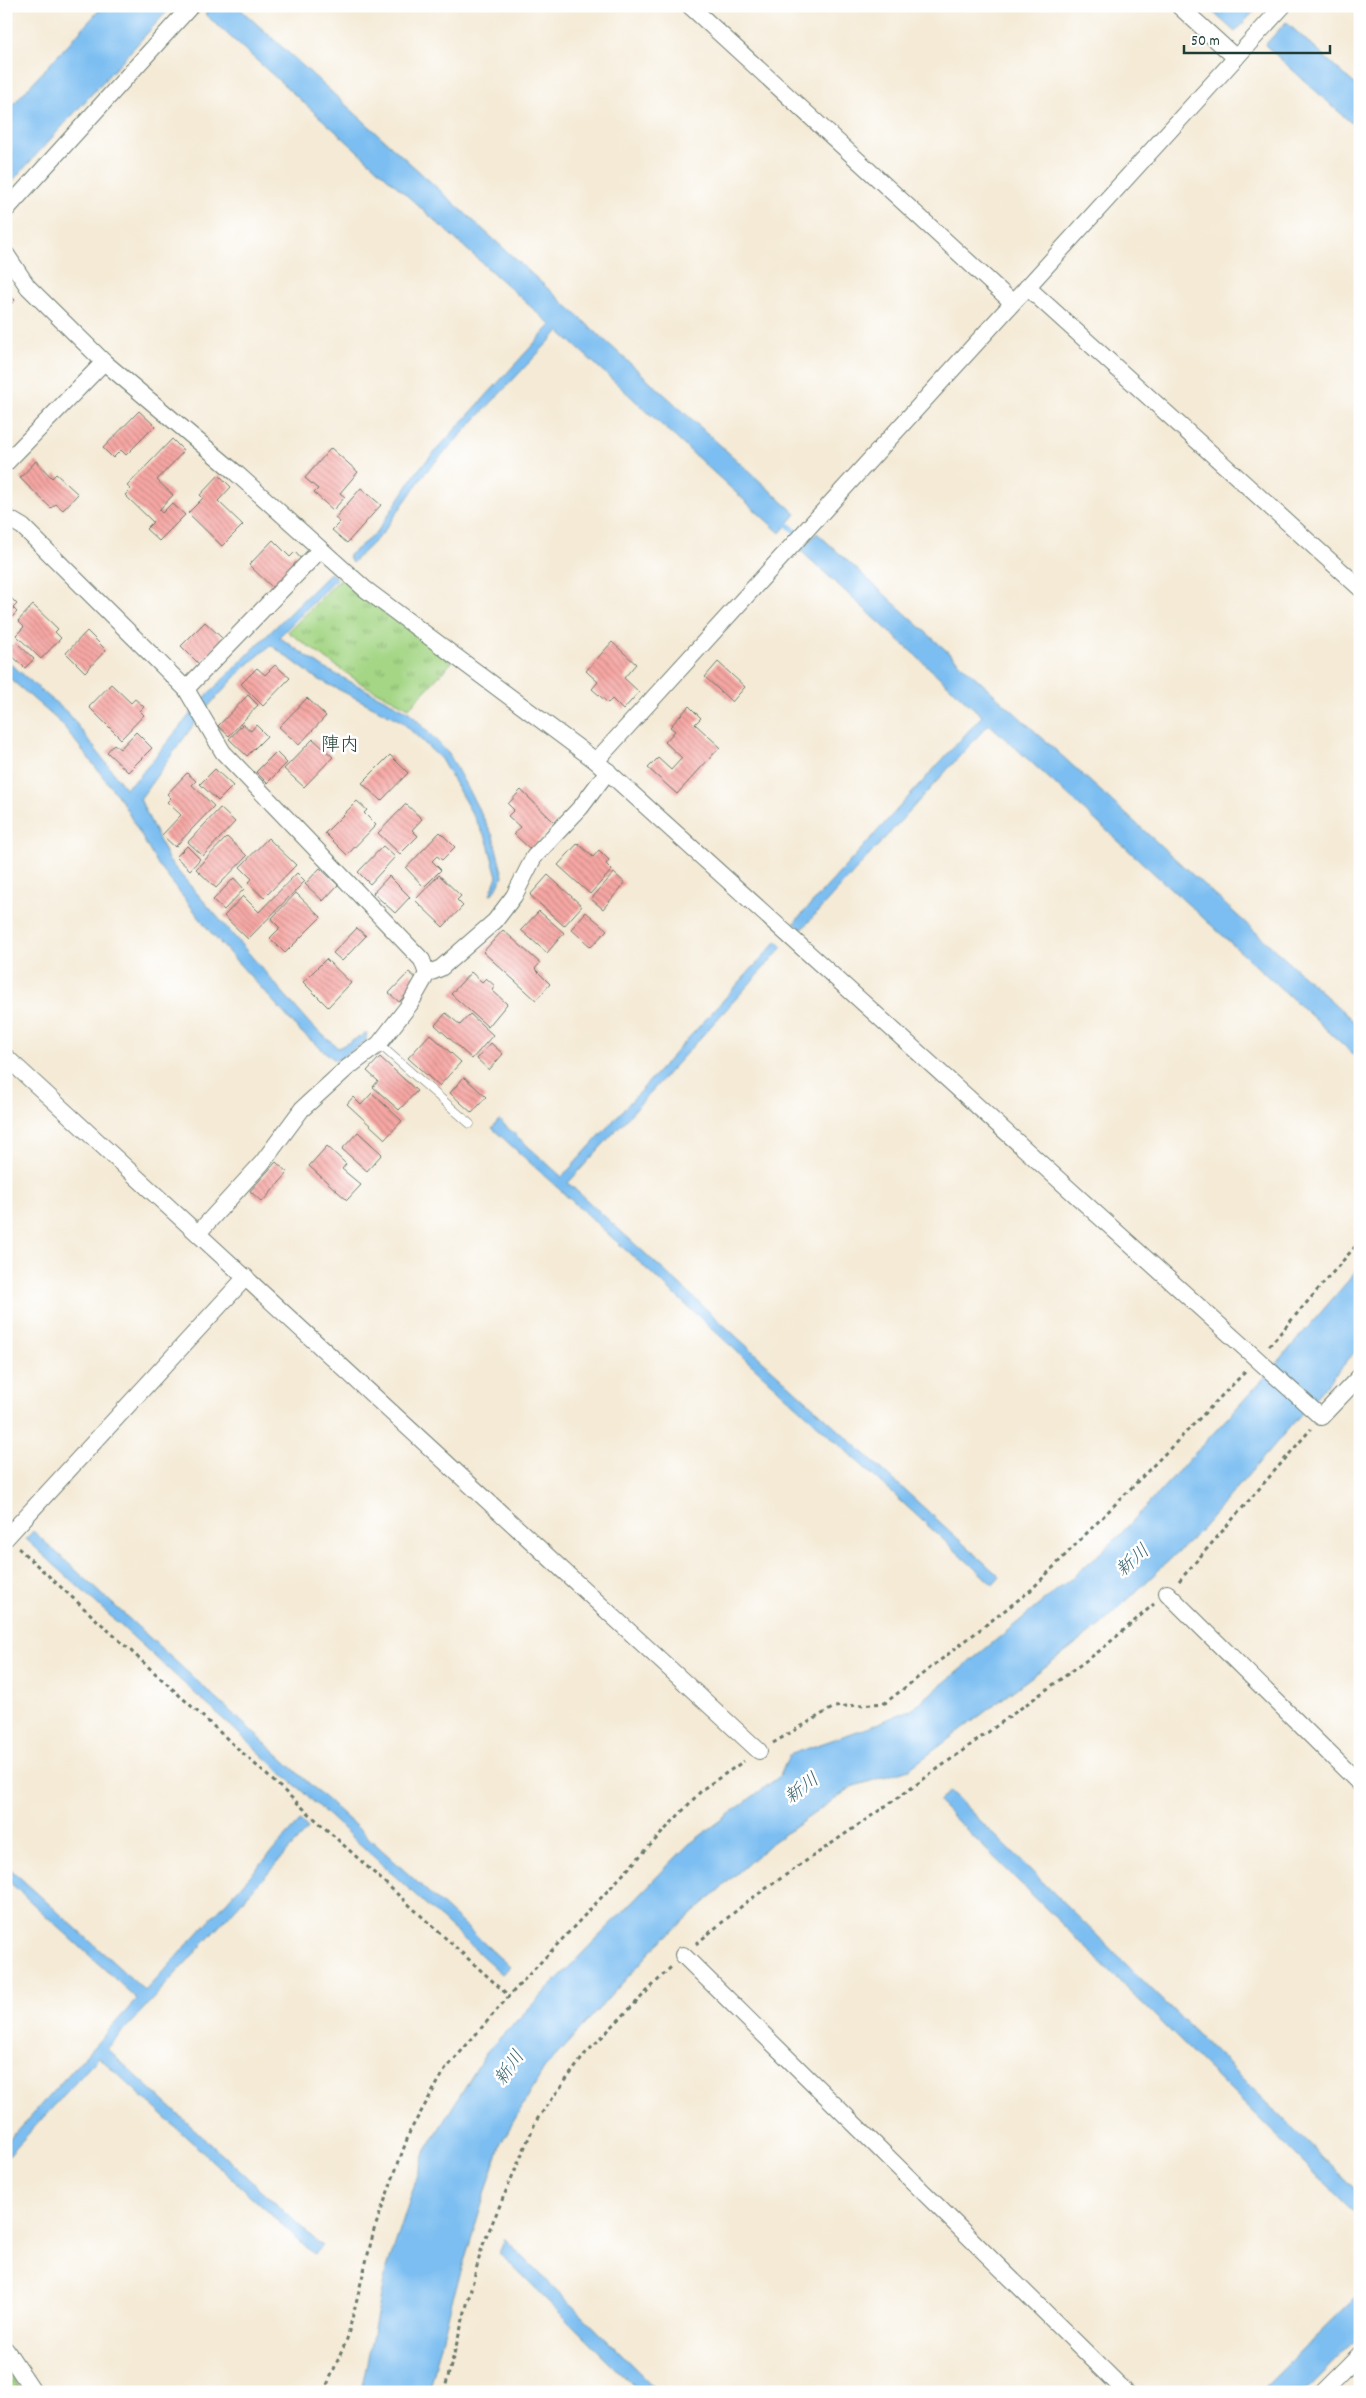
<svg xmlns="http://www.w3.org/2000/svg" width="1366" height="2398" font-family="Dekko,'Klee One',sans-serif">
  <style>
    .grass { fill: url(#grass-dots); stroke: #628a5c }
    .park { fill: url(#park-tufts); stroke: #628a5c }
    .water { fill: #7bbef1; stroke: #4d7e92 }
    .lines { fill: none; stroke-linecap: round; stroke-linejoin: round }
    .stream { stroke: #7bbef1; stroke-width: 5.5 }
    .building { fill: url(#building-back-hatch) }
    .lane-casing { stroke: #6a7a6d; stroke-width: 9 }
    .street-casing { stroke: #6a7a6d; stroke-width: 18 }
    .path { stroke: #6a7a6d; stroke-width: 3; stroke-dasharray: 4 4; stroke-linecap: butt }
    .lane { stroke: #fff; stroke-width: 8 }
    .street { stroke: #fff; stroke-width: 16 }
    .labels { text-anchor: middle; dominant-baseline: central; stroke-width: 5; stroke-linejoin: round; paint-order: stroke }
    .neighbourhood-label { font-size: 19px; fill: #1f3d34; stroke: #fff }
    .water-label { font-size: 19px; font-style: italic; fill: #3b646d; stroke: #fff }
  </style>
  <defs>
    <pattern id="grass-dots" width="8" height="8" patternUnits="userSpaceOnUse" patternTransform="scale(1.25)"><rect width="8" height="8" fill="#a4d685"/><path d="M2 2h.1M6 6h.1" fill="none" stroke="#85af6e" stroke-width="1.8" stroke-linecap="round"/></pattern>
    <pattern id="park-tufts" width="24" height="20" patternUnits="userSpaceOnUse" patternTransform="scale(1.25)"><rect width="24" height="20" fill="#a4d685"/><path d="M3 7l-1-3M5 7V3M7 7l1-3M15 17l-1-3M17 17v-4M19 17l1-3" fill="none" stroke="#85af6e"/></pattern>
    <pattern id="building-back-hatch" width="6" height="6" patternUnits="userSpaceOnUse" patternTransform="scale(1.25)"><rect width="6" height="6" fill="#f7a7a4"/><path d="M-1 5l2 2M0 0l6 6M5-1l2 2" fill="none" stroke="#c78986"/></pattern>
  </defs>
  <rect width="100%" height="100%" fill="#fff"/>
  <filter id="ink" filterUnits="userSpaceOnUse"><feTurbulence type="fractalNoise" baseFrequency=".02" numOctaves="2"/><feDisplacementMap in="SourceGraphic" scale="10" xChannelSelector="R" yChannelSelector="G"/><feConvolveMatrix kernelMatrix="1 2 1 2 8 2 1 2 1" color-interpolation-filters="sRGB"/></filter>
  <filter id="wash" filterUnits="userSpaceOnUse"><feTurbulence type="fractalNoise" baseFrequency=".0096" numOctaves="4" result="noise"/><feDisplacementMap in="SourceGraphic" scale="20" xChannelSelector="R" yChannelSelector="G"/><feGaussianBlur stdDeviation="1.12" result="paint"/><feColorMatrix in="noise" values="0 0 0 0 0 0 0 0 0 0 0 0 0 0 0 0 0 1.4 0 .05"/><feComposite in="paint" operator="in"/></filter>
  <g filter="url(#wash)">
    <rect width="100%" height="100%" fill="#f4ead6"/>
    <!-- grass -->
    <polygon class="grass" points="6,2368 22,2392 6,2392"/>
    <!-- park -->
    <polygon class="park" points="341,578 452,662 409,708 362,684 288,632"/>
    <!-- water -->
    <g class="water">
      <polygon points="103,6 172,6 6,188 6,112"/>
      <polygon points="212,6 237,6 796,514 780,533 559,331 425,473 382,534 352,563 348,556 377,532 418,470 551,325 205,14"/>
      <polygon points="1206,6 1259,6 1235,32"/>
      <polygon points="1286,22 1360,89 1360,131 1265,45"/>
      <polygon points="817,533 1360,1027 1360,1060 989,724 802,929 794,923 982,716 801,551"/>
      <polygon points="330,573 337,578 279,637 324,668 409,712 449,754 493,836 503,876 495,891 490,895 497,876 487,840 441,759 401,721 316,678 271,645 245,667 202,713 140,799 169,861 310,1024 338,1048 367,1033 366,1041 336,1061 301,1032 212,934 156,862 121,800 62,724 6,675 6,660 69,714 125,788 138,778 201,701"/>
      <polygon points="777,941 783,947 568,1183 1000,1577 993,1585 492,1128 499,1120 562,1177"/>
      <polygon points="1360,1267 1360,1346 1199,1532 1102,1624 909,1769 852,1787 769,1845 657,1945 544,2069 501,2143 452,2301 429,2392 358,2392 363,2382 386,2272 426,2150 488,2050 688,1845 780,1776 789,1755 869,1727 912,1709 1074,1576 1117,1538 1264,1378"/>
      <polygon points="33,1531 510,1967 502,1974 26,1539"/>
      <polygon points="950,1791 1360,2194 1360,2218 938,1802"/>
      <polygon points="300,1821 308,1829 107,2049 322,2246 314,2254 99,2057 6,2158 6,2143 137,1999 6,1879 6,1865 145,1991"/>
      <polygon points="505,2239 659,2392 640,2392 499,2253"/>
      <polygon points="1360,2293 1360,2336 1305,2392 1260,2392"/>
    </g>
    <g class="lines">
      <!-- stream -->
      <polyline class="stream" points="787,524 808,543"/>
    </g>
    <g id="blocks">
      <!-- building -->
      <g class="building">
        <polygon points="6,292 15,300 6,309"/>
        <polygon points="139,411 155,426 126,455 121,450 113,458 103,448"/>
        <polygon points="172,439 184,451 157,480 173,495 159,510 162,513 172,503 185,515 159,541 146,529 153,522 125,495 131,489 127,486"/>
        <polygon points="331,448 358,472 340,493 345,497 333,510 314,493 318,489 305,478"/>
        <polygon points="36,461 52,478 56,474 78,494 63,510 56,504 51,508 20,478"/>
        <polygon points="219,475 231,487 218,501 243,525 222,546 188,513 203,498 200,495"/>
        <polygon points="361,488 381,505 347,543 332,530 340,522 335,518"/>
        <polygon points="273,540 290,557 295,552 302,560 274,589 249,565"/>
        <polygon points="6,593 17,604 13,608 17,612 6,623"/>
        <polygon points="33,605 58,629 55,632 61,638 41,659 16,635 24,627 18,621"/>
        <polygon points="205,622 223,639 199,664 181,646"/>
        <polygon points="87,631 106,650 85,672 66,653"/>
        <polygon points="16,642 34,659 25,668 7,651"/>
        <polygon points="612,642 636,664 624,678 639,692 623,710 612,699 608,703 592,689 598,682 586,671"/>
        <polygon points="718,662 745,687 732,702 705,677"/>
        <polygon points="275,665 290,678 263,706 241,684 257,668 265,675"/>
        <polygon points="111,684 131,703 135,699 144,707 140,711 144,715 121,739 89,707"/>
        <polygon points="248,695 258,705 229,736 218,726"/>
        <polygon points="307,698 326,716 299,745 279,727"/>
        <polygon points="689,706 701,718 695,724 720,747 677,794 648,768 658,758 671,770 682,758 665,742 675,731 670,727"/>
        <polygon points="243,724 251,731 256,725 267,736 247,756 229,739"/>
        <polygon points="136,732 152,748 128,772 107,752 114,744 120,749"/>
        <polygon points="313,739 333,757 304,787 284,769"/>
        <polygon points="276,752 287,763 267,783 256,772"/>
        <polygon points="390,755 408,773 381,801 362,783"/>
        <polygon points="215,769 233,786 218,801 200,784"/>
        <polygon points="187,773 196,781 192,785 214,806 175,847 162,835 181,815 167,802 171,798 167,794"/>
        <polygon points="521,790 555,823 530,849 514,834 520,827 508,816 514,810 508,804"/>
        <polygon points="357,801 367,810 364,813 376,825 347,855 325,833"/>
        <polygon points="406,804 422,819 412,830 418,836 400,854 378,833"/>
        <polygon points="220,808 235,822 203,856 188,842"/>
        <polygon points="440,832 455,847 442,860 437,856 432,861 441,870 424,887 406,868"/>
        <polygon points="227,837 247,856 216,888 196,869"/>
        <polygon points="268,838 296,865 264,898 248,883 252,879 240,867"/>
        <polygon points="578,843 593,857 599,850 609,860 606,864 612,870 590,894 558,865"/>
        <polygon points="187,846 200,859 190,870 176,857"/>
        <polygon points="383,846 395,857 370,884 358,872"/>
        <polygon points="320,868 338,885 323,901 305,884"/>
        <polygon points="297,873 305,881 248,939 224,916 243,896 259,912"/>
        <polygon points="614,873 625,883 603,909 591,899"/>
        <polygon points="439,875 461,896 457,900 463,906 443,927 415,900"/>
        <polygon points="548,875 582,906 564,926 530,895"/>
        <polygon points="389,876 410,897 395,913 373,893"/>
        <polygon points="234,878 244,889 224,910 213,900"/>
        <polygon points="296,893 321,917 285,953 270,938 280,928 271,919"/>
        <polygon points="539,911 564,933 547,953 521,930"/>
        <polygon points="586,912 607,930 591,947 571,929"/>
        <polygon points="357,928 366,936 342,961 333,953"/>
        <polygon points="503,930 540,963 535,969 550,984 536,1000 483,952"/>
        <polygon points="326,959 351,983 328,1007 303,982"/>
        <polygon points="409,972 419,981 399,1002 389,993"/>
        <polygon points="471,972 482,982 486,978 495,986 492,990 507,1004 488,1027 451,994"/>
        <polygon points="446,1013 460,1025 470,1014 493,1035 472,1059 435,1025"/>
        <polygon points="430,1034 461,1062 439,1086 408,1058"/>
        <polygon points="491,1043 503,1054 489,1070 477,1059"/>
        <polygon points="380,1057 417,1091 399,1110 373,1087 378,1081 367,1071"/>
        <polygon points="464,1077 486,1097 472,1113 450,1093"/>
        <polygon points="372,1093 402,1121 385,1139 347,1104 353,1097 361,1105"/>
        <polygon points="358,1132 382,1154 367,1171 342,1149"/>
        <polygon points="327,1146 346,1164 342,1169 361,1185 347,1200 309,1166"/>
        <polygon points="276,1162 288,1173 262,1202 250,1191"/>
      </g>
    </g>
  </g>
  <g filter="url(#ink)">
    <use href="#blocks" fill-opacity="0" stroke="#6a7a6d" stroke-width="1"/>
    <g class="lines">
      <defs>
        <polyline id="lane" points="379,1044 470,1124"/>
        <g id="street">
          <polyline points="690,6 1012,302"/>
          <polyline points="1179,6 1236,58"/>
          <polyline points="6,210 191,6"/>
          <polyline points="6,254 28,287 104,362 236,473 365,589 596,761 1321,1417 1360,1376"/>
          <polyline points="1027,287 1360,588"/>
          <polyline points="6,463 104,362"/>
          <polyline points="6,517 23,527 186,689 223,752 422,960 427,974 410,1004 379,1044 347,1068 302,1109 262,1163 199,1232"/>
          <polyline points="186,689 320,550"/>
          <polyline points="596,761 1283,6"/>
          <polyline points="427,974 441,968 495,921 514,896 534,857 581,807 608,771"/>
          <polyline points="6,1057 759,1751"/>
          <polyline points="6,1538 246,1277"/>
          <polyline points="1167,1593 1360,1784"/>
          <polyline points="683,1955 1126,2392"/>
          <polyline points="6,2350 34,2392"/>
          <polyline points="1322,2392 1360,2354"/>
        </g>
      </defs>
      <!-- lane casing -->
      <use href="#lane" class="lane-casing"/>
      <!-- street casing -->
      <use href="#street" class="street-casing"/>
      <!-- path -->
      <g class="path">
        <polyline points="1269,1346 1360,1241"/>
        <polyline points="18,1548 509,1996"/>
        <polyline points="1179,1581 1311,1429"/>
        <polyline points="773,1743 834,1707 885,1703 1031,1590 1246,1371"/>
        <polyline points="696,1944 748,1901 906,1792 1102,1649 1154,1604"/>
        <polyline points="324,2392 347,2339 374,2230 410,2131 445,2070 509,1996 703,1789 744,1761"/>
        <polyline points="444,2392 482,2247 536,2121 585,2054 671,1967"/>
      </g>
      <!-- lane -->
      <use href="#lane" class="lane"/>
      <!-- street -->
      <use href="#street" class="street"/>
    </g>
  </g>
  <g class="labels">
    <!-- neighbourhood labels -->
    <g class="neighbourhood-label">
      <text x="340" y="746">陣内</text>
    </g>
    <!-- water labels -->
    <g class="water-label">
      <text transform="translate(1134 1562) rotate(-42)">新川</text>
      <text transform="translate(803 1790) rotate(-37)">新川</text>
      <text transform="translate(511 2069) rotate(-55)">新川</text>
    </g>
  </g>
  <!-- margin -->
  <rect width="1366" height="2398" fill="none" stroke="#fff" stroke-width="25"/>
  <!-- scale -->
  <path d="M1184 45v8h146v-8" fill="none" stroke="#1f3d34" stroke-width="2.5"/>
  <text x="1191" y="45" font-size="15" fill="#1f3d34" stroke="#ffffff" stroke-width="4" paint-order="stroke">50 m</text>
</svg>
